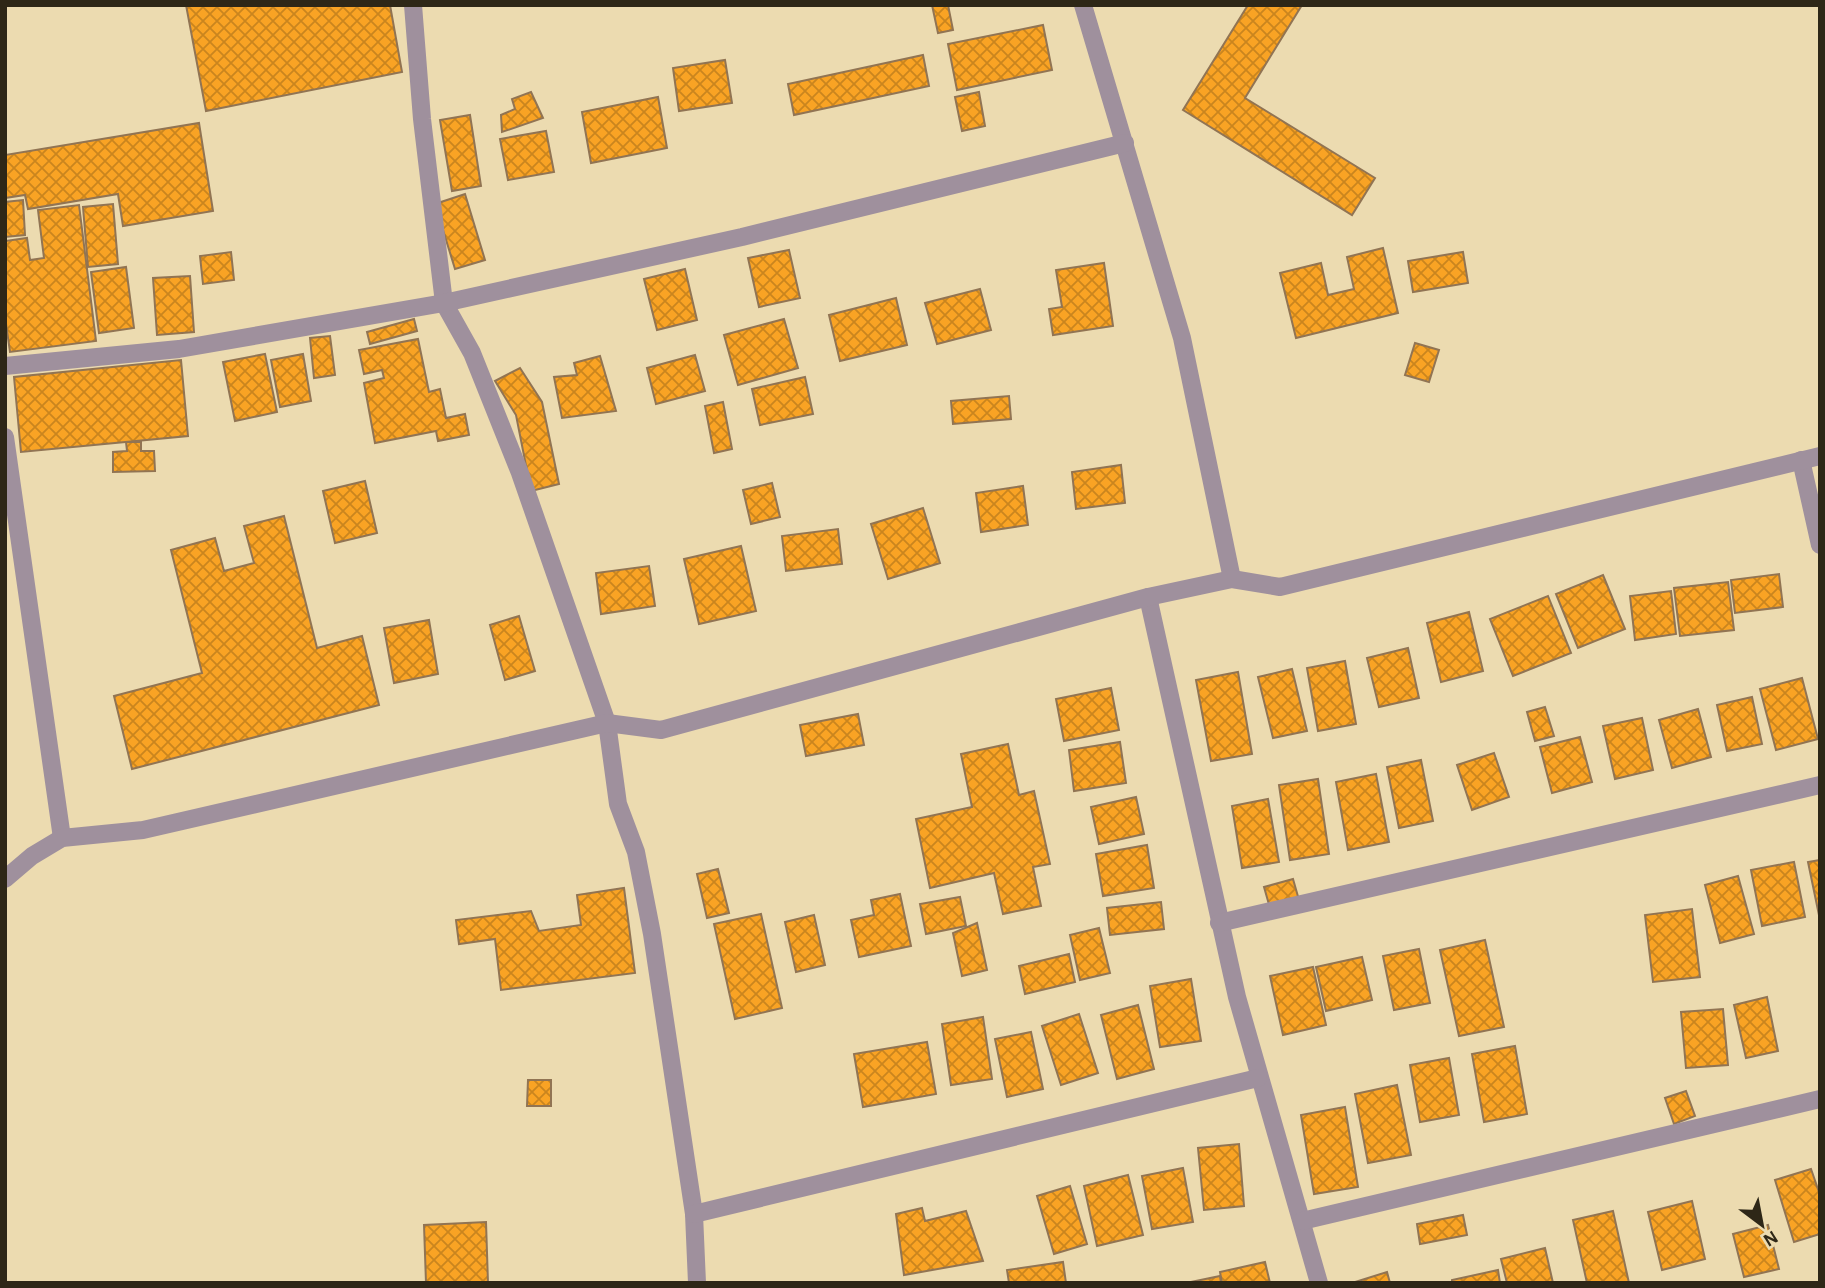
<svg xmlns="http://www.w3.org/2000/svg" width="1825" height="1288" font-family="'Alegreya Sans',sans-serif">
  <style>
    .building { fill: url(#building-cross-hatch); stroke: #917453; stroke-width: 2 }
    .lines { fill: none; stroke-linecap: round; stroke-linejoin: round }
    .street { stroke: #9f909d; stroke-width: 18 }
  </style>
  <defs>
    <pattern id="building-cross-hatch" width="8" height="8" patternUnits="userSpaceOnUse" patternTransform="scale(1.75)"><rect width="8" height="8" fill="#f9a324"/><path d="M0 0l8 8M0 8l8-8" fill="none" stroke="#ca851e"/></pattern>
  </defs>
  <rect width="100%" height="100%" fill="#ecdbb0"/>
  <!-- building -->
  <g class="building">
    <polygon points="186,5 390,5 402,72 206,111"/>
    <polygon points="932,5 948,5 953,30 938,33"/>
    <polygon points="1248,5 1302,5 1245,98 1375,178 1352,215 1183,110"/>
    <polygon points="1043,25 1052,70 957,90 948,44"/>
    <polygon points="923,55 929,86 794,115 788,84"/>
    <polygon points="725,60 732,103 679,111 673,68"/>
    <polygon points="531,92 543,118 502,132 501,115 515,109 512,99"/>
    <polygon points="979,92 985,126 962,131 955,97"/>
    <polygon points="658,97 667,148 591,163 582,112"/>
    <polygon points="470,115 481,186 452,191 440,120"/>
    <polygon points="199,123 213,211 123,226 118,194 28,209 25,195 5,198 5,155"/>
    <polygon points="546,131 554,172 508,180 500,139"/>
    <polygon points="465,194 485,260 455,269 435,204"/>
    <polygon points="23,200 25,235 5,237 5,202"/>
    <polygon points="113,204 118,264 88,267 83,207"/>
    <polygon points="79,205 96,341 10,352 5,317 5,241 27,238 30,260 44,258 38,210"/>
    <polygon points="1383,248 1398,313 1296,338 1280,273 1321,263 1328,295 1354,289 1347,257"/>
    <polygon points="789,250 800,298 759,307 748,258"/>
    <polygon points="231,252 234,280 203,284 200,256"/>
    <polygon points="1463,252 1468,283 1413,292 1408,261"/>
    <polygon points="1104,263 1113,326 1053,335 1049,309 1062,307 1056,270"/>
    <polygon points="126,267 134,328 99,333 91,272"/>
    <polygon points="685,269 697,320 657,330 644,279"/>
    <polygon points="190,276 194,332 157,335 153,278"/>
    <polygon points="980,289 991,330 937,344 925,303"/>
    <polygon points="896,298 907,345 840,361 829,315"/>
    <polygon points="414,319 417,331 370,344 367,332"/>
    <polygon points="784,319 798,368 738,385 724,335"/>
    <polygon points="330,336 335,375 314,378 310,338"/>
    <polygon points="418,339 429,392 440,389 446,418 465,414 469,435 438,441 436,431 375,443 364,383 384,378 382,370 364,374 359,350"/>
    <polygon points="1415,343 1439,350 1429,382 1405,375"/>
    <polygon points="265,354 277,412 235,421 223,362"/>
    <polygon points="303,354 311,401 280,407 271,360"/>
    <polygon points="695,355 705,391 656,404 647,368"/>
    <polygon points="600,356 616,411 562,418 554,377 577,375 574,363"/>
    <polygon points="181,360 188,436 21,452 14,377"/>
    <polygon points="520,368 542,402 559,484 531,491 516,415 495,381"/>
    <polygon points="805,377 813,414 760,425 752,389"/>
    <polygon points="1009,396 1011,419 953,424 951,401"/>
    <polygon points="723,402 732,449 714,453 705,406"/>
    <polygon points="126,442 141,442 141,451 154,451 155,471 113,472 113,452 127,451"/>
    <polygon points="1121,465 1125,503 1076,509 1072,472"/>
    <polygon points="365,481 377,533 335,543 323,491"/>
    <polygon points="772,483 780,517 751,524 743,490"/>
    <polygon points="1023,486 1028,525 981,532 976,493"/>
    <polygon points="923,508 940,563 888,579 871,524"/>
    <polygon points="284,516 317,648 362,636 379,705 132,769 114,696 202,673 171,550 215,538 224,571 254,563 244,526"/>
    <polygon points="838,529 842,564 786,571 782,536"/>
    <polygon points="741,546 756,611 699,624 684,559"/>
    <polygon points="649,566 655,606 601,614 596,573"/>
    <polygon points="1779,574 1783,607 1735,613 1731,580"/>
    <polygon points="1603,575 1625,629 1578,648 1556,594"/>
    <polygon points="1728,582 1734,630 1680,636 1674,588"/>
    <polygon points="1671,591 1676,634 1635,640 1630,596"/>
    <polygon points="1548,596 1571,653 1513,676 1490,619"/>
    <polygon points="1469,612 1483,671 1441,682 1427,623"/>
    <polygon points="519,616 535,671 505,680 490,625"/>
    <polygon points="429,620 438,674 394,683 384,628"/>
    <polygon points="1408,648 1419,698 1379,707 1367,658"/>
    <polygon points="1345,661 1356,724 1318,731 1307,668"/>
    <polygon points="1292,669 1307,731 1273,738 1258,677"/>
    <polygon points="1238,672 1252,754 1211,761 1196,680"/>
    <polygon points="1802,678 1818,739 1776,750 1760,689"/>
    <polygon points="1111,688 1119,730 1064,741 1056,699"/>
    <polygon points="1752,697 1762,744 1727,751 1717,705"/>
    <polygon points="1545,707 1554,736 1535,741 1527,712"/>
    <polygon points="1698,709 1711,757 1672,768 1659,720"/>
    <polygon points="858,714 864,745 806,756 800,725"/>
    <polygon points="1642,718 1653,770 1615,779 1603,726"/>
    <polygon points="1580,737 1592,782 1552,793 1540,747"/>
    <polygon points="1120,742 1126,783 1074,791 1069,750"/>
    <polygon points="1008,744 1019,795 1034,791 1050,864 1033,867 1041,906 1003,914 994,873 930,888 916,819 972,807 961,754"/>
    <polygon points="1494,753 1509,797 1472,810 1457,765"/>
    <polygon points="1421,760 1433,821 1399,828 1387,767"/>
    <polygon points="1376,774 1389,842 1348,850 1336,782"/>
    <polygon points="1318,779 1329,854 1290,860 1279,785"/>
    <polygon points="1136,797 1144,834 1099,844 1091,807"/>
    <polygon points="1268,799 1279,862 1242,868 1232,806"/>
    <polygon points="1147,845 1154,888 1103,896 1096,854"/>
    <polygon points="1820,860 1820,920 1808,862"/>
    <polygon points="1794,862 1805,917 1762,926 1751,870"/>
    <polygon points="718,869 729,913 707,918 697,874"/>
    <polygon points="1738,876 1754,934 1720,943 1705,885"/>
    <polygon points="1293,879 1299,900 1270,908 1264,887"/>
    <polygon points="624,888 635,973 501,990 495,939 459,944 456,920 531,911 539,931 581,925 577,895"/>
    <polygon points="900,894 911,946 859,957 851,920 874,915 871,900"/>
    <polygon points="960,897 966,926 926,934 920,904"/>
    <polygon points="1161,902 1164,929 1110,935 1107,908"/>
    <polygon points="1692,909 1700,977 1653,982 1645,915"/>
    <polygon points="761,914 782,1008 735,1019 714,924"/>
    <polygon points="814,915 825,965 796,972 785,922"/>
    <polygon points="977,923 987,970 962,976 953,933"/>
    <polygon points="1099,928 1110,973 1080,980 1070,935"/>
    <polygon points="1485,940 1504,1027 1459,1036 1440,950"/>
    <polygon points="1419,949 1430,1003 1394,1010 1383,956"/>
    <polygon points="1069,954 1075,982 1025,994 1019,966"/>
    <polygon points="1362,957 1372,1000 1326,1011 1316,967"/>
    <polygon points="1313,967 1326,1025 1283,1035 1270,976"/>
    <polygon points="1191,979 1201,1041 1160,1047 1150,986"/>
    <polygon points="1767,997 1778,1051 1746,1058 1734,1005"/>
    <polygon points="1138,1005 1154,1069 1117,1079 1101,1015"/>
    <polygon points="1723,1009 1728,1065 1686,1068 1681,1012"/>
    <polygon points="1079,1014 1098,1073 1061,1085 1042,1026"/>
    <polygon points="983,1017 992,1079 951,1085 942,1024"/>
    <polygon points="1031,1032 1043,1089 1007,1097 995,1039"/>
    <polygon points="927,1042 936,1094 863,1107 854,1054"/>
    <polygon points="1515,1046 1527,1114 1484,1122 1472,1054"/>
    <polygon points="1449,1058 1459,1115 1420,1122 1410,1065"/>
    <polygon points="528,1080 551,1080 551,1106 527,1106"/>
    <polygon points="1397,1085 1411,1155 1368,1163 1355,1094"/>
    <polygon points="1686,1091 1695,1116 1674,1124 1665,1098"/>
    <polygon points="1345,1107 1358,1187 1314,1194 1301,1115"/>
    <polygon points="1239,1144 1244,1206 1204,1210 1198,1148"/>
    <polygon points="1183,1168 1193,1222 1152,1229 1142,1176"/>
    <polygon points="1811,1169 1820,1195 1820,1234 1794,1242 1775,1180"/>
    <polygon points="1128,1175 1143,1235 1097,1246 1084,1186"/>
    <polygon points="1070,1186 1087,1244 1054,1254 1037,1196"/>
    <polygon points="1692,1201 1705,1259 1662,1270 1648,1212"/>
    <polygon points="922,1208 925,1221 966,1211 983,1261 904,1275 896,1214"/>
    <polygon points="1613,1211 1629,1283 1587,1283 1573,1220"/>
    <polygon points="1463,1215 1467,1235 1420,1244 1417,1224"/>
    <polygon points="486,1222 488,1283 426,1283 424,1225"/>
    <polygon points="1768,1225 1779,1269 1744,1277 1733,1234"/>
    <polygon points="1545,1248 1553,1283 1507,1283 1501,1259"/>
    <polygon points="1063,1262 1066,1283 1009,1283 1007,1270"/>
    <polygon points="1265,1262 1270,1283 1222,1283 1220,1272"/>
    <polygon points="1498,1270 1500,1283 1452,1283 1452,1280"/>
    <polygon points="1387,1272 1390,1283 1352,1283"/>
    <polygon points="1220,1276 1221,1283 1186,1283"/>
  </g>
  <g class="lines">
    <!-- street -->
    <g class="street">
      <polyline points="413,5 422,119 444,303 472,353 520,473 607,723 618,804 636,852 652,934 694,1214 697,1283"/>
      <polyline points="1083,5 1182,338 1232,579"/>
      <polyline points="5,366 179,349 444,303 742,237 1125,143"/>
      <polyline points="5,437 62,838"/>
      <polyline points="1801,460 1820,545"/>
      <polyline points="1148,597 1237,997 1319,1283"/>
      <polyline points="5,879 32,856 62,838 143,830 607,723 661,730 1148,597 1232,579 1280,587 1820,456"/>
      <polyline points="1219,923 1820,785"/>
      <polyline points="694,1214 1258,1078"/>
      <polyline points="1302,1221 1820,1099"/>
    </g>
  </g>
  <!-- border -->
  <rect width="1825" height="1288" fill="none" stroke="#2e2717" stroke-width="14"/>
  <!-- north arrow -->
  <g transform="translate(1762 1225) rotate(148)" stroke="#ecdbb0" stroke-width="5" paint-order="stroke">
  <path d="M0-5L12 26L0 18L-12 26Z" fill="#2e2717"/>
  <text y="-10" font-size="19" font-weight="bold" text-anchor="middle" fill="#2e2717">N</text>
  </g>
</svg>
